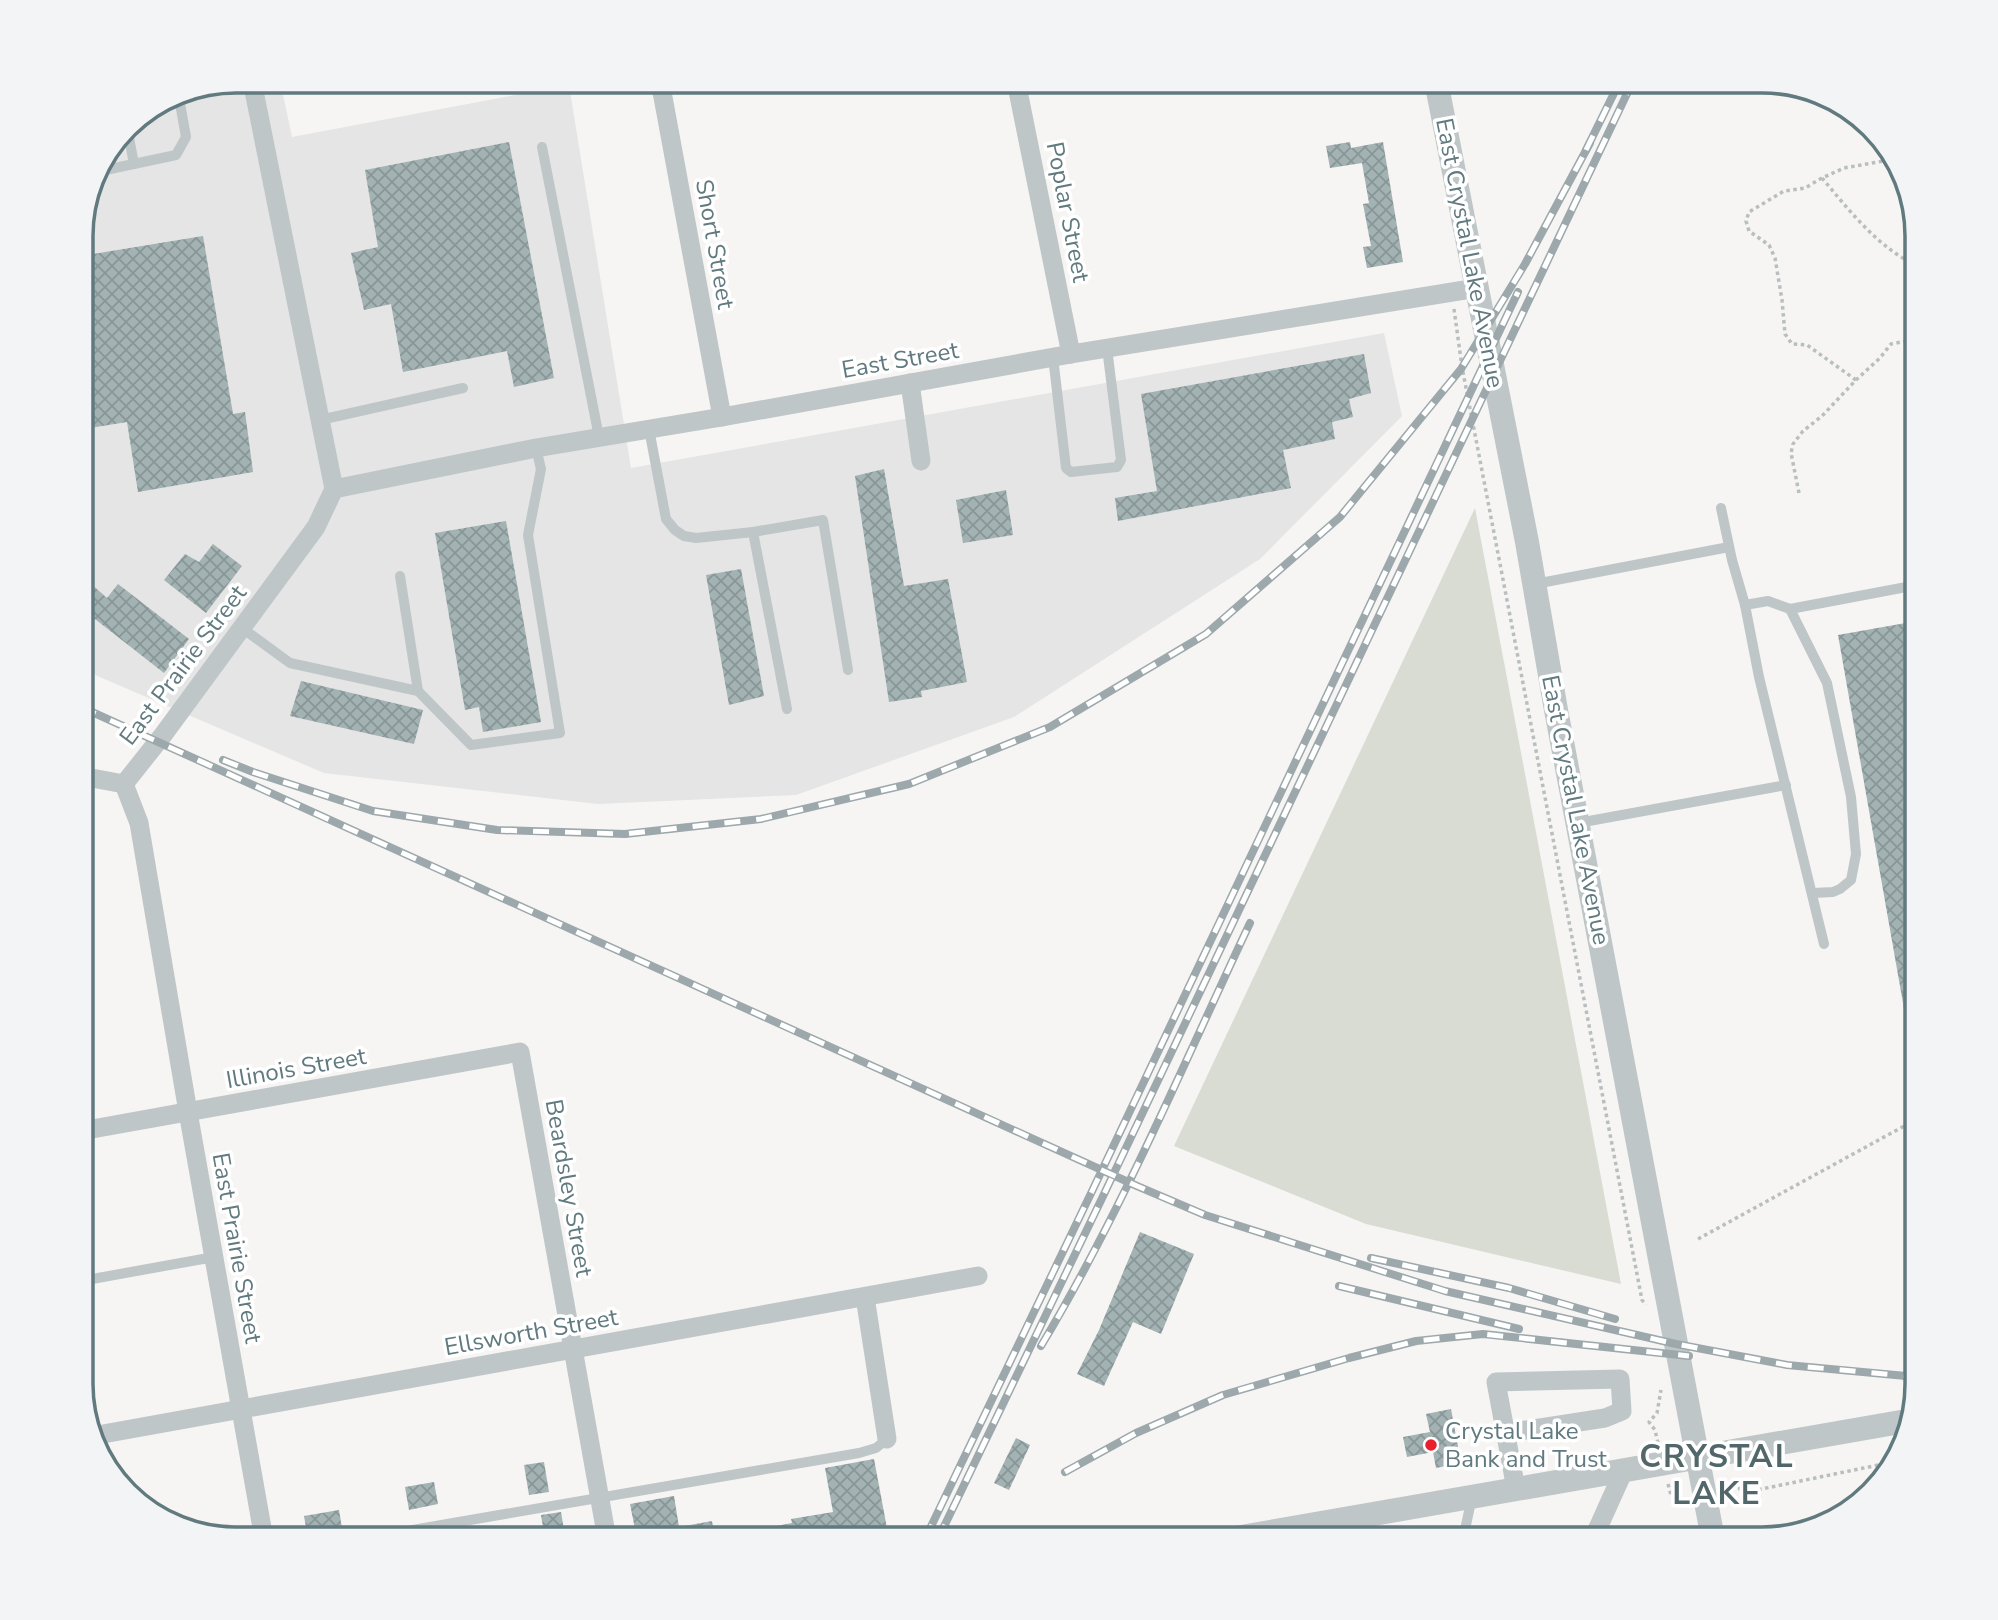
<svg xmlns="http://www.w3.org/2000/svg" width="1998" height="1620" font-family="'Nunito Sans',sans-serif">
  <style>
    .built { fill: #e4e5e4 }
    .grass { fill: #d8dcd2 }
    .building { fill: url(#building-cross-hatch) }
    .lines { fill: none; stroke-linecap: round; stroke-linejoin: round }
    .path { stroke: #b9bebf; stroke-width: 3.5; stroke-dasharray: 3.5 3.5; stroke-linecap: butt }
    .service { stroke: #bfc6c8; stroke-width: 10 }
    .minor { stroke: #bfc6c8; stroke-width: 19 }
    .tertiary { stroke: #bfc6c8; stroke-width: 24 }
    .rail-casing { stroke: #9ca8ab; stroke-width: 8 }
    .rail { stroke: #fff; stroke-width: 5; stroke-dasharray: 16; stroke-linecap: butt }
    .poi-dot { fill: #e9202e; stroke: #fff; stroke-width: 2.5 }
    .labels { text-anchor: middle; dominant-baseline: central; stroke-width: 7; stroke-linejoin: round; paint-order: stroke }
    .street-label { font-size: 24px; fill: #607a7f; stroke: #fff }
    .poi-label { font-size: 24px; fill: #607a7f; stroke: #fff; text-anchor: start }
    .district-label { font-size: 32px; font-weight: bold; letter-spacing: 2px; fill: #52676a; stroke: #fff }
    .rim { fill: none; stroke: #607a7f; stroke-width: 3.5 }
  </style>
  <defs>
    <pattern id="building-cross-hatch" width="8" height="8" patternUnits="userSpaceOnUse" patternTransform="scale(1.75)"><rect width="8" height="8" fill="#a3b2b3"/><path d="M0 0l8 8M0 8l8-8" fill="none" stroke="#889697"/></pattern>
  </defs>
  <rect width="100%" height="100%" fill="#f6f5f3"/>
  <!-- built -->
  <polygon class="built" points="236,81 280,81 292,137 569,85 631,468 1384,333 1402,416 1260,559 1014,717 796,795 598,804 324,773 81,669 81,226 97,167 133,119 177,92"/>
  <!-- grass -->
  <polygon class="grass" points="1475,508 1621,1284 1366,1224 1174,1146"/>
  <!-- building -->
  <g class="building">
    <polygon points="509,142 554,378 514,387 507,351 403,372 391,304 364,310 351,253 378,247 365,170"/>
    <polygon points="1350,142 1351,148 1383,142 1403,262 1367,268 1363,247 1371,246 1363,204 1369,203 1362,163 1330,168 1326,146"/>
    <polygon points="203,236 233,414 245,412 253,472 138,492 127,422 90,428 81,370 81,256"/>
    <polygon points="1364,354 1371,393 1349,399 1353,417 1332,422 1335,439 1283,450 1291,488 1118,521 1115,498 1157,491 1141,394"/>
    <polygon points="884,469 904,586 948,579 967,682 921,691 922,697 889,702 855,476"/>
    <polygon points="1006,490 1013,535 963,543 956,500"/>
    <polygon points="506,521 541,722 483,732 479,707 465,710 435,533"/>
    <polygon points="213,544 242,566 206,613 164,580 185,554 199,562"/>
    <polygon points="741,569 764,696 729,705 706,575"/>
    <polygon points="81,575 107,598 118,584 189,639 164,673 95,619 81,632"/>
    <polygon points="1917,621 1917,1036 1909,1037 1838,635"/>
    <polygon points="301,681 423,710 414,744 290,716"/>
    <polygon points="1140,1232 1194,1254 1161,1334 1133,1322 1104,1386 1077,1374 1099,1330"/>
    <polygon points="1451,1409 1461,1463 1436,1468 1433,1452 1407,1457 1403,1437 1430,1432 1426,1414"/>
    <polygon points="1016,1438 1030,1445 1009,1490 994,1483"/>
    <polygon points="874,1459 889,1539 746,1539 745,1532 792,1523 791,1519 833,1512 825,1468"/>
    <polygon points="544,1462 549,1492 529,1495 524,1465"/>
    <polygon points="434,1482 438,1504 409,1510 405,1487"/>
    <polygon points="674,1496 679,1527 712,1521 715,1539 637,1539 630,1504"/>
    <polygon points="339,1510 343,1534 308,1539 304,1516"/>
    <polygon points="561,1512 564,1530 544,1533 541,1515"/>
  </g>
  <g class="lines">
    <!-- path -->
    <g class="path">
      <path d="M 1822,178 C 1847,208 1881,251 1917,265"/>
      <polyline points="1454,309 1462,367 1642,1300 1646,1305"/>
      <polyline points="1856,380 1807,345 1792,344 1785,334 1782,300 1775,258 1769,245 1749,231 1746,221 1749,212 1784,191 1805,188 1822,178 1844,168 1895,159"/>
      <polyline points="1799,493 1791,453 1793,444 1803,431 1822,416 1856,380 1880,358 1891,344 1917,339"/>
      <polyline points="1698,1239 1917,1119"/>
      <polyline points="1658,1443 1655,1430 1649,1422 1657,1413 1661,1390"/>
      <polyline points="1668,1484 1671,1495 1676,1499 1685,1498"/>
      <polyline points="1724,1491 1743,1488 1752,1491 1893,1462"/>
    </g>
    <!-- service -->
    <g class="service">
      <polyline points="127,127 134,164"/>
      <polyline points="542,147 599,437"/>
      <polyline points="96,172 176,155 186,137 178,92"/>
      <polyline points="1053,357 1066,468 1071,472 1117,467 1121,460 1107,348"/>
      <polyline points="320,420 463,388"/>
      <polyline points="649,429 666,519 675,530 684,536 696,538 753,532 823,520 848,670"/>
      <polyline points="1721,508 1732,560 1745,605 1768,601 1790,609 1917,585"/>
      <polyline points="753,532 787,709"/>
      <polyline points="400,576 418,691"/>
      <polyline points="1535,584 1729,547"/>
      <polyline points="1745,605 1759,677 1824,944"/>
      <polyline points="1790,609 1827,683 1851,797 1856,854 1851,880 1840,889 1833,892 1813,893"/>
      <polyline points="242,628 290,663 418,691 471,745 560,733 528,535 541,469 536,448"/>
      <polyline points="1578,823 1786,785"/>
      <polyline points="81,1281 214,1257"/>
      <polyline points="360,1539 859,1453 876,1448 887,1439"/>
      <polyline points="1463,1539 1472,1497"/>
      <polyline points="1679,1539 1710,1533"/>
    </g>
    <!-- minor -->
    <g class="minor">
      <polyline points="660,81 722,417"/>
      <polyline points="1016,81 1071,354"/>
      <polyline points="910,383 921,461"/>
      <polyline points="334,489 536,448 722,417 1071,354 1477,288"/>
      <polyline points="81,776 124,784"/>
      <polyline points="124,784 163,735 316,527 334,489 252,81"/>
      <polyline points="124,784 139,823 188,1112 264,1539"/>
      <polyline points="81,1131 520,1052 607,1539"/>
      <polyline points="865,1297 887,1439"/>
      <polyline points="1506,1433 1605,1418 1622,1411 1620,1379 1496,1382 1516,1489"/>
      <polyline points="92,1436 978,1276"/>
      <polyline points="1593,1539 1624,1470"/>
    </g>
    <!-- tertiary -->
    <g class="tertiary">
      <polyline points="1436,81 1527,542 1556,710 1713,1539"/>
      <polyline points="1230,1539 1912,1420"/>
    </g>
    <defs>
      <g id="rail">
        <polyline points="1586,150 1620,81"/>
        <polyline points="81,707 1137,1186 1205,1215 1445,1291 1676,1344 1787,1365 1917,1377"/>
        <polyline points="223,760 253,772 373,811 497,830 625,834 761,819 909,784 1050,727 1206,634 1340,517 1461,369 1525,264 1590,143"/>
        <polyline points="1371,1258 1509,1288 1615,1319"/>
        <polyline points="1339,1286 1519,1329"/>
        <path d="M 1041,1346 C 1122,1211 1183,1065 1250,923"/>
        <polyline points="1065,1472 1136,1433 1223,1395 1349,1358 1416,1341 1483,1334 1689,1356"/>
        <polyline points="925,1539 1094,1187 1518,292"/>
        <polyline points="938,1539 1105,1192 1633,81"/>
      </g>
    </defs>
    <!-- rail casing -->
    <use href="#rail" class="rail-casing"/>
    <!-- rail -->
    <use href="#rail" class="rail"/>
  </g>
  <!-- markers -->
  <circle class="poi-dot" cx="1431" cy="1445" r="7"/>
  <g class="labels">
    <!-- street labels -->
    <g class="street-label">
      <text transform="translate(1068 212) rotate(79)">Poplar Street</text>
      <text transform="translate(715 244) rotate(80)">Short Street</text>
      <text transform="translate(1470 253) rotate(79)">East Crystal Lake Avenue</text>
      <text transform="translate(900 360) rotate(-10)">East Street</text>
      <text transform="translate(183 665) rotate(-53)">East Prairie Street</text>
      <text transform="translate(1576 810) rotate(79)">East Crystal Lake Avenue</text>
      <text transform="translate(296 1068) rotate(-10)">Illinois Street</text>
      <text transform="translate(569 1188) rotate(80)">Beardsley Street</text>
      <text transform="translate(237 1248) rotate(80)">East Prairie Street</text>
      <text transform="translate(531 1332) rotate(-10)">Ellsworth Street</text>
    </g>
    <!-- poi labels -->
    <g class="poi-label">
      <text x="1445" y="1431">Crystal Lake<tspan x="1445" dy="28">Bank and Trust</tspan></text>
    </g>
    <!-- district labels -->
    <g class="district-label">
      <text x="1717" y="1456">CRYSTAL<tspan x="1717" dy="37">LAKE</tspan></text>
    </g>
  </g>
  <!-- crop -->
  <path d="M0 0H1998V1620H0ZM236 93H1762A143 143 0 0 1 1905 236V1384A143 143 0 0 1 1762 1527H236A143 143 0 0 1 93 1384V236A143 143 0 0 1 236 93Z" fill="#f2f4f5" fill-rule="evenodd"/>
  <path class="rim" d="M236 93H1762A143 143 0 0 1 1905 236V1384A143 143 0 0 1 1762 1527H236A143 143 0 0 1 93 1384V236A143 143 0 0 1 236 93Z"/>
</svg>
